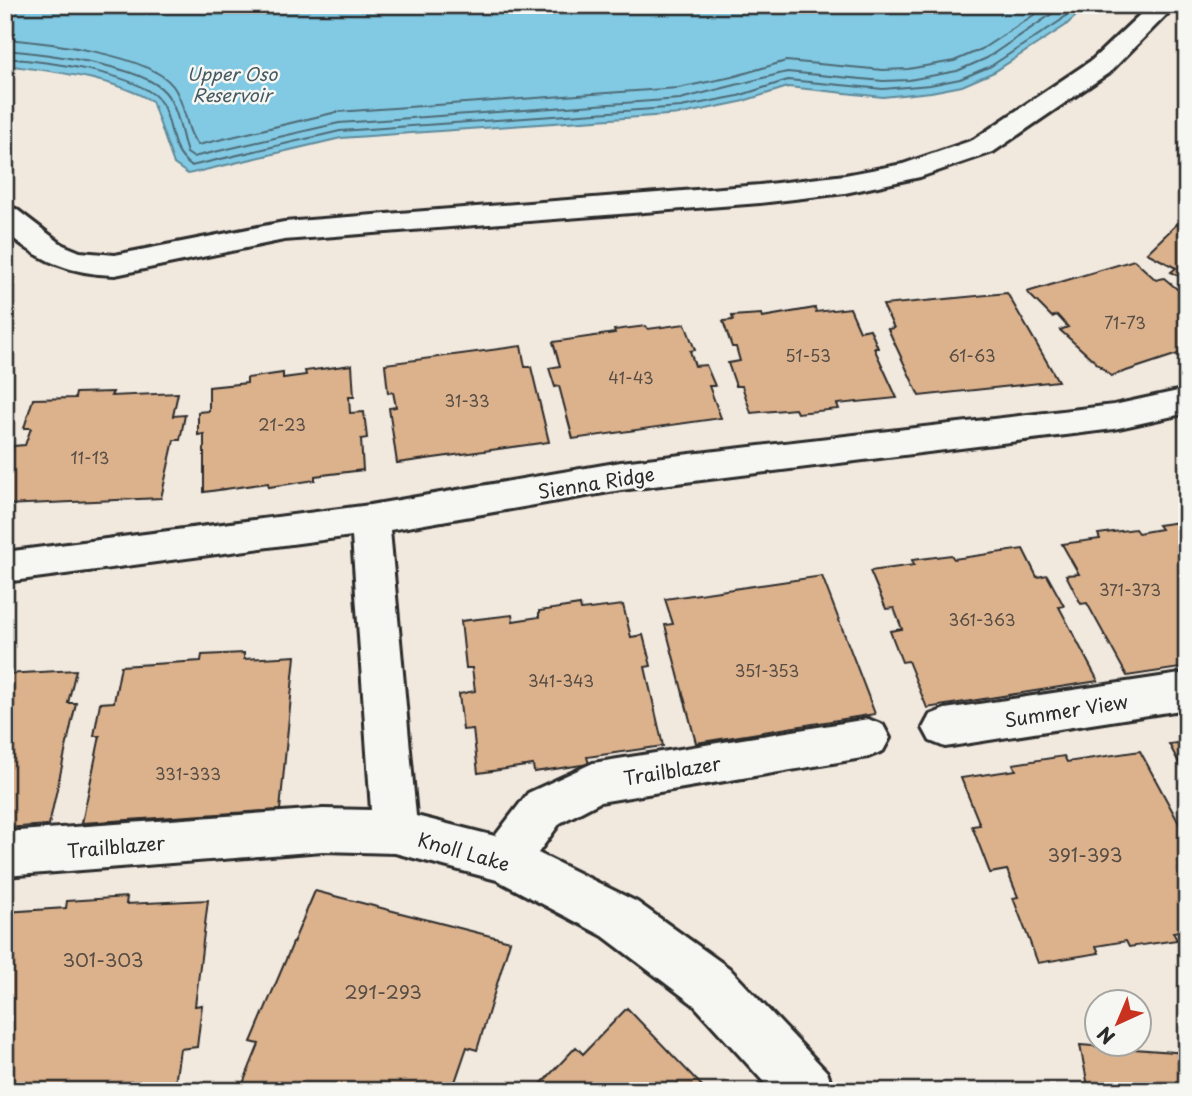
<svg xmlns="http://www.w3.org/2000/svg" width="1192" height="1096" font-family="'Playpen Sans',sans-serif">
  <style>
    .water { fill: #82c9e3; stroke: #5f8a99; stroke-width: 2 }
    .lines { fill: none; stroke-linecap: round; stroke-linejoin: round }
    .shore { stroke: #4e6a75; stroke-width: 2 }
    .building { fill: #dcb28d; stroke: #2b2b2b; stroke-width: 2 }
    .minor-casing { stroke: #2b2b2b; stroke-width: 6 }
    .minor { fill: #f6f6f2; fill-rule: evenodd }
    .labels { text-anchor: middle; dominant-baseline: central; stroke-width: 5; stroke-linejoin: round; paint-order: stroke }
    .number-label { font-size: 16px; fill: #574d44 }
    .far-water-label { font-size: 18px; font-style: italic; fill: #455a62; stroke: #f6f6f2 }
    .street-label { font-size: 19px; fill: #2b2b2b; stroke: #f6f6f2 }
    .near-number-label { font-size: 19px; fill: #574d44 }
  </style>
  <rect width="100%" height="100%" fill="#f1e8de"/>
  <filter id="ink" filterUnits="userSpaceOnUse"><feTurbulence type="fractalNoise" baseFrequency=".0143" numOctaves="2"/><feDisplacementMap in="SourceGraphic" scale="14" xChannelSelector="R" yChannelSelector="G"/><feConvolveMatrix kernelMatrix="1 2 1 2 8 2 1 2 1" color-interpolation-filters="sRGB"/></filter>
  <g filter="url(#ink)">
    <!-- water -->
    <path class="water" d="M 5,5 L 1088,5 L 1065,26 L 994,72 L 962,86 L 931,92 L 883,97 L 788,87 L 740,102 L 682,114 L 341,138 L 188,174 L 174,164 L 152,101 C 107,76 55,72 5,65 Z"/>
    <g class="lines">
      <!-- shore -->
      <g class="shore">
        <path d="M 5,39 C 44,42 149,54 173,86 C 186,103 185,131 198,145 L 337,112 L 678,88 L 732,77 L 786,61 L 883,70 L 908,69 L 954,61 L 982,49 L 1049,5"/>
        <path d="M 5,50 C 41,53 142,65 165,92 C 178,107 181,134 187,153 L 193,157 L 339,123 L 680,99 L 787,72 L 883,81 L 909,80 L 957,71 L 987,58 L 1065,5"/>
        <path d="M 5,58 C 40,61 144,72 162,104 C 174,126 169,150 191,166 L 340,131 L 681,107 L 738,96 L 788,80 L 883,89 L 930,85 L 960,79 L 991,66 L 1060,21 L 1078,5"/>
      </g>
    </g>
    <!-- building -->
    <g class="building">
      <polygon points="1187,221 1187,280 1171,272 1176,268 1147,253 1177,224 1181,226"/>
      <polygon points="1134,260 1156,280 1164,278 1183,294 1179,295 1187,302 1187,351 1111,376 1060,330 1068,327 1057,315 1052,317 1027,292"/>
      <polygon points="1007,293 1058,381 919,396 888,329 894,328 883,305"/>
      <polygon points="815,308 816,312 850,308 860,331 870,329 878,348 874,348 897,398 837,404 839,409 797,413 795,409 751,413 742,386 736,386 728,363 740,361 736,347 732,347 723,321 733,320 732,316 761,314 762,317"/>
      <polygon points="685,324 695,350 690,351 695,366 706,365 715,386 709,386 721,418 573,439 559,386 555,387 549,368 560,366 553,342 615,333 614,330 646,326 648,329"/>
      <polygon points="521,346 525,367 531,367 549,442 397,463 389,408 396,407 393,392 388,393 385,364"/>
      <polygon points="352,365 354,397 349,397 350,413 364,412 367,438 361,439 363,470 315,476 315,480 269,487 268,483 204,492 204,434 198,435 198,412 209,411 209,387 247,383 247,378 283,373 283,378 306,375 305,371"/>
      <polygon points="113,392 111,396 178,393 173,416 185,415 180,440 174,440 161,498 5,505 5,484 10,469 5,469 13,446 25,445 31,428 24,428 33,399 75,398 76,393"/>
      <polygon points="1187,521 1187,667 1127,676 1087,603 1081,604 1066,575 1079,574 1062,544 1100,539 1098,534 1135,529 1138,533 1161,529 1158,525"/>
      <polygon points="1023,549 1037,577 1047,575 1064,606 1059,607 1098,681 927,708 908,661 902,662 890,631 902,629 894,608 886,609 870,571 914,565 912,560 951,555 954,559"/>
      <polygon points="822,576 875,714 696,743 665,625 673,624 665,599"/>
      <polygon points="580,605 581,610 623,605 631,637 643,635 651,666 645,667 663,746 587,757 589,764 534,772 533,765 478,773 473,729 463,730 459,694 475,691 472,668 466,668 461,621 512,615 513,621 539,617 539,611"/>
      <polygon points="244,653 244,659 295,656 280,810 82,823 100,736 94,736 100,703 114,702 121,666 201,661 202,655"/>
      <polygon points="76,670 68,703 76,703 49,825 5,828 5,674"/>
      <polygon points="1187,742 1187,778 1169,744"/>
      <polygon points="1140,751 1187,838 1187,930 1173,932 1177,940 1129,947 1126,941 1096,946 1099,953 1038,963 1013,898 1018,897 1007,870 990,873 972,826 980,825 961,778 1016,770 1013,764 1064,756 1067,762"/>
      <polygon points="315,891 510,941 477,1050 467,1047 455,1082 462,1083 459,1091 240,1091 259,1044 251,1042"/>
      <polygon points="127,897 126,904 208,900 195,1006 202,1005 197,1047 180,1049 174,1091 5,1091 5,912 66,908 67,901"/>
      <polygon points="627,1008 707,1091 546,1091 540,1085 576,1047 583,1054"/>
      <polygon points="1080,1045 1187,1053 1187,1091 1089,1091"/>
    </g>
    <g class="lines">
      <defs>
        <g id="minor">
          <path d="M 1150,5 L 1176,5 L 1110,72 L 993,152 L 920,177 L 845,193 L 760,203 L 284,240 L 115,275 C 71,274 38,261 5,231 L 5,206 L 16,209 L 63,245 L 80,252 L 115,255 L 284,222 L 760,185 L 845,175 L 903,164 L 973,140 L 1092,60 Z"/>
          <polygon points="1187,389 1187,413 1114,429 621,490 390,530 416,816 495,836 528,793 593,763 868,719 883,725 890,738 883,751 868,757 600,802 560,823 538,853 637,902 729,968 827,1072 834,1091 772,1091 693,1004 603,936 497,880 395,853 323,851 5,876 5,832 323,809 371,810 352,536 5,582 5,552 370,505 621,462 1114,405"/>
          <polygon points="1187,673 1187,709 945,747 930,741 923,728 930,715 945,709"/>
        </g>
      </defs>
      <!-- minor casing -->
      <use href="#minor" class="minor-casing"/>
      <!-- minor -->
      <use href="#minor" class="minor"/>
    </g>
  </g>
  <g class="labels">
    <!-- number labels -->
    <g class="number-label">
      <text x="1125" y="322">71-73</text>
      <text x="808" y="355">51-53</text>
      <text x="972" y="355">61-63</text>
      <text x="631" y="377">41-43</text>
      <text x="467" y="400">31-33</text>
      <text x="282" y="424">21-23</text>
      <text x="90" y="457">11-13</text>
      <text x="1130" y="589">371-373</text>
      <text x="982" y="619">361-363</text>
      <text x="767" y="670">351-353</text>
      <text x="561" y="680">341-343</text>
      <text x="188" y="773">331-333</text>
    </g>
    <!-- far-water labels -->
    <g class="far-water-label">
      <text x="232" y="73">Upper Oso<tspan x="232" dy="21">Reservoir</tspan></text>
    </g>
    <!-- street labels -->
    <g class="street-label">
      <text transform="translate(596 482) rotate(-9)">Sienna Ridge</text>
      <text transform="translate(1066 710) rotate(-9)">Summer View</text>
      <text transform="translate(672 770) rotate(-9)">Trailblazer</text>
      <text transform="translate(116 846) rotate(-5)">Trailblazer</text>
      <text transform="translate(464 851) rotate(16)">Knoll Lake</text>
    </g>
    <!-- near-number labels -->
    <g class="near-number-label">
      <text x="1085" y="854">391-393</text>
      <text x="103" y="959">301-303</text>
      <text x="383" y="991">291-293</text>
    </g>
  </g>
  <!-- margin -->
  <rect width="1192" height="1096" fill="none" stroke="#f6f6f2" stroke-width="28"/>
  <rect x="14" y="14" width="1164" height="1068" fill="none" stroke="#2b2b2b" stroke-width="2.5" filter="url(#ink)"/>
  <!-- north arrow -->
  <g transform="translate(1118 1023) rotate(224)"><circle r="33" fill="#f6f6f2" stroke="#a5a5a2" stroke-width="2"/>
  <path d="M0-5L12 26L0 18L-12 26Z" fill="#c8321e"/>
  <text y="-10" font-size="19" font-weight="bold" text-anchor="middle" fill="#2b2b2b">N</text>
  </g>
</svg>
